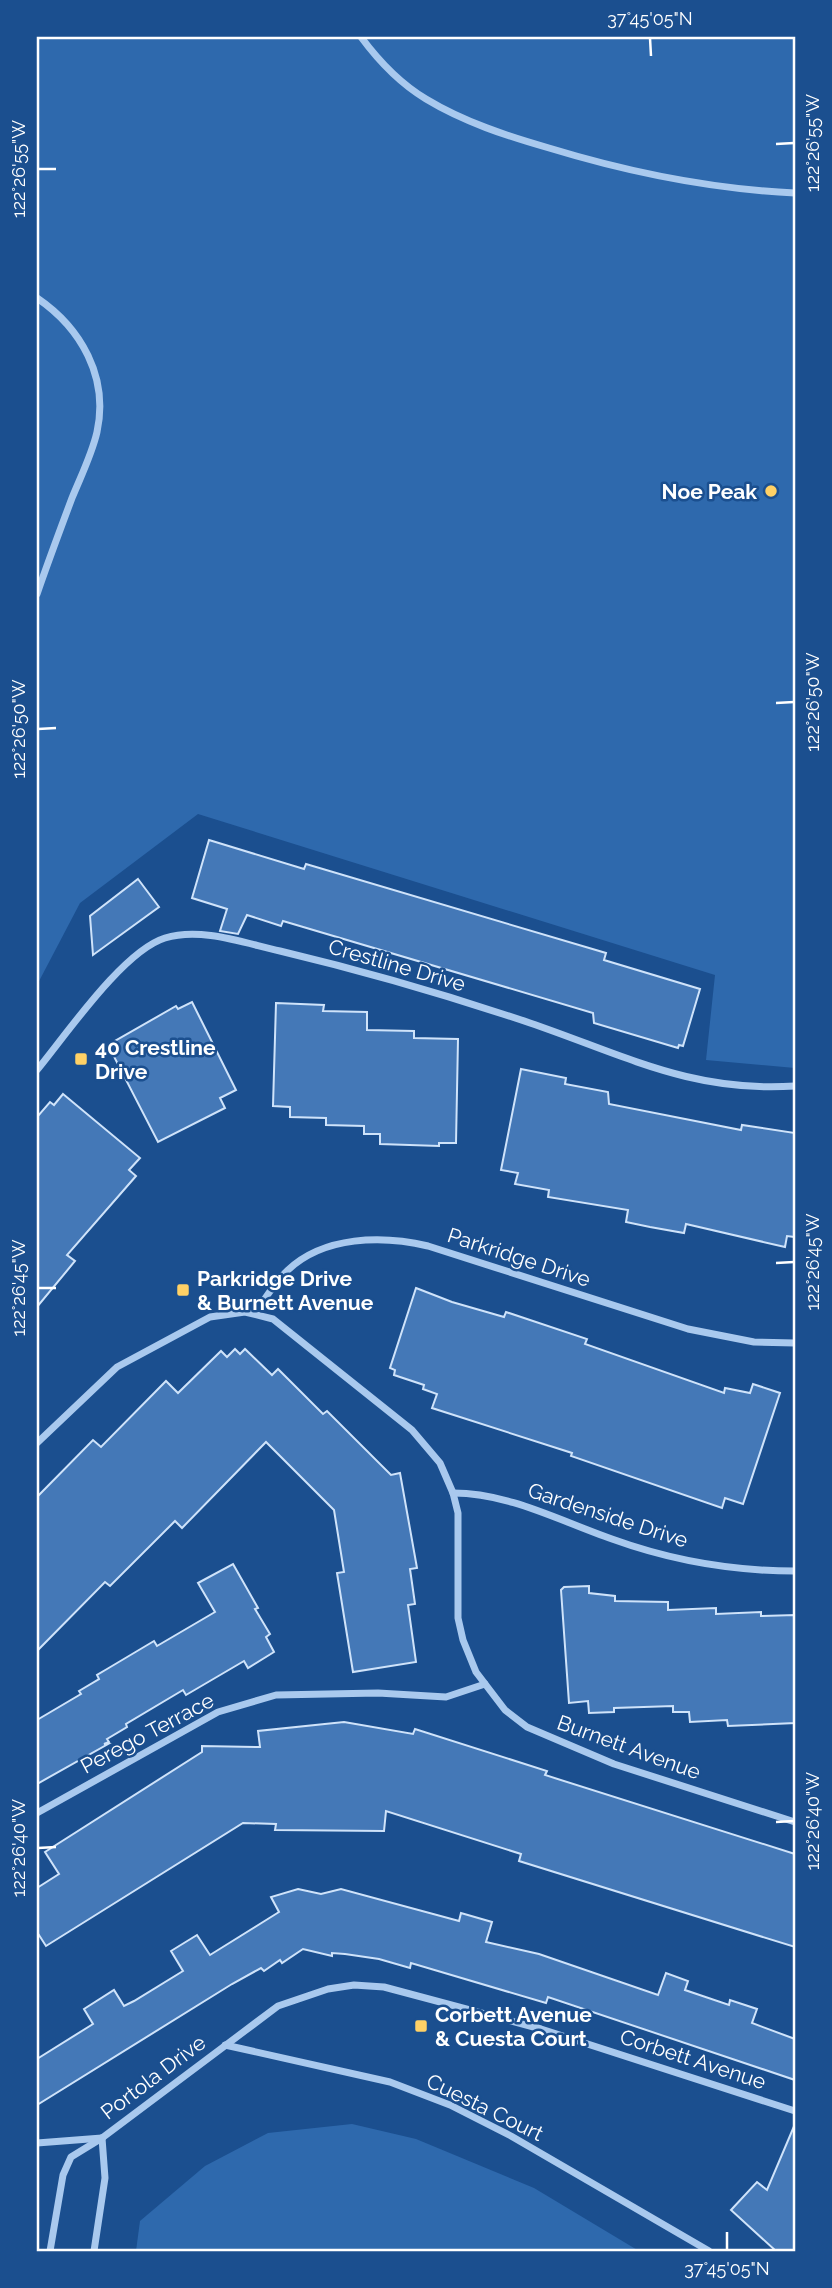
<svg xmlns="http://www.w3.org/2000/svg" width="832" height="2288" font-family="Raleway,sans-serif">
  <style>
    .green { fill: #2e69ad }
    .building { fill: #4478b7; stroke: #cfe3fa; stroke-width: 2 }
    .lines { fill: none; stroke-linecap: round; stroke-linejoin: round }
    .minor { stroke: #a9c9ee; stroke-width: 7 }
    .ticks { fill: none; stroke: #fff; stroke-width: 2.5 }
    .poi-dot { fill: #ffd166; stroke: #1b4f8f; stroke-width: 2.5 }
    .labels { text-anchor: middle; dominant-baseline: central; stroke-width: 5; stroke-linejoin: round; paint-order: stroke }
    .poi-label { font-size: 21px; font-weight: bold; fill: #fff; stroke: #1b4f8f; text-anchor: start }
    .street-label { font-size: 21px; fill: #fff; stroke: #1b4f8f }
    .neatline { fill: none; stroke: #fff; stroke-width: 2.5 }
    .ticks-label { font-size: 18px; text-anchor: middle; fill: #fff }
  </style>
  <rect width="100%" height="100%" fill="#1b4f8f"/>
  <!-- green -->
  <g class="green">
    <polygon points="37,37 795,37 795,1068 706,1060 715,975 198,814 80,903 37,985"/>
    <polygon points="352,2124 416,2139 534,2188 639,2251 136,2251 140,2221 205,2166 268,2133"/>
  </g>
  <!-- building -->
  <g class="building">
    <polygon points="209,840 304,869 306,864 606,953 604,960 700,989 683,1046 679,1045 678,1048 594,1023 593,1013 283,921 281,926 247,915 238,934 220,931 227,909 192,898"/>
    <polygon points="138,879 159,907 93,955 90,916"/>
    <polygon points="192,1002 236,1090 220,1098 225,1108 158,1142 108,1045 176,1006 178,1009"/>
    <polygon points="276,1003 324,1005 323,1011 367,1012 367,1030 414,1031 414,1038 458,1039 456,1143 439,1143 439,1146 380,1144 380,1134 364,1134 364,1126 326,1125 326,1118 290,1117 290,1107 273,1106"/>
    <polygon points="521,1069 566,1078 565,1084 608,1092 609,1104 741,1130 742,1125 795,1133 795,1237 787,1236 785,1247 686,1224 684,1233 650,1227 626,1222 628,1210 548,1197 549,1190 515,1184 518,1173 501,1170"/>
    <polygon points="63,1094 140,1158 129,1170 136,1176 67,1255 75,1261 37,1307 37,1117 50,1102 54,1105"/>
    <polygon points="416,1288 452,1302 504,1317 506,1312 587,1339 585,1344 724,1393 725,1388 750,1393 753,1384 780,1393 743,1504 725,1498 722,1508 571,1456 572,1453 432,1408 437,1394 423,1389 424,1385 394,1375 395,1370 390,1368"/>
    <polygon points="235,1349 240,1354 245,1349 272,1375 278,1369 323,1414 327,1411 391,1475 400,1473 417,1568 410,1569 415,1604 408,1605 416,1662 353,1672 337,1573 344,1572 334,1510 266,1442 182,1528 175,1521 110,1586 105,1582 37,1651 37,1497 93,1440 101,1447 166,1381 178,1393 221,1351 227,1357"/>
    <polygon points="233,1564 258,1608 255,1609 270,1634 266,1637 274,1652 248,1668 244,1661 186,1695 183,1690 126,1724 127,1727 107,1739 109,1742 104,1744 108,1744 37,1784 37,1720 81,1694 79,1691 99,1679 97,1675 107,1669 154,1641 157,1646 215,1612 198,1583"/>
    <polygon points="589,1586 589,1593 615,1596 615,1601 668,1602 668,1610 716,1608 716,1614 761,1612 761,1616 795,1615 795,1723 728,1726 727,1720 690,1722 689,1712 673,1712 673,1706 614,1708 614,1712 589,1713 588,1701 569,1703 561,1590 564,1587"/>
    <polygon points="344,1722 413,1734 415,1729 547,1771 545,1775 795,1854 795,1947 519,1861 521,1854 386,1811 384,1831 275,1830 276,1824 243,1823 46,1946 37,1932 37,1888 59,1874 45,1852 202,1752 202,1746 260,1747 258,1731"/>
    <polygon points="298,1889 321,1894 341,1889 459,1921 461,1913 492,1922 486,1942 539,1954 658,1995 666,1973 688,1981 685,1990 729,2005 730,2000 757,2009 752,2023 795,2039 795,2080 548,1997 546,2003 411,1963 410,1968 379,1959 345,1954 332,1953 332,1956 303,1949 282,1963 280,1960 264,1971 261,1968 232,1984 37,2105 37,2059 93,2024 84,2009 114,1990 124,2006 134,2001 183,1971 171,1951 197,1935 210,1955 279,1912 271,1897"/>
    <polygon points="795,2124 795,2251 776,2251 731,2210 757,2182 767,2190"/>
  </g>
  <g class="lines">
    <!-- minor -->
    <g class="minor">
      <path d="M 361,37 C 378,60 401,84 426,99 C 464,122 507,136 549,148 C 631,173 710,189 795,193"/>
      <path d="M 37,298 C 81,328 109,377 97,432 C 92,454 81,476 72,498 C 60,530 48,562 37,594"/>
      <path d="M 37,1070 C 66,1035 123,951 165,938 C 201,927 244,943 280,951 C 364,971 447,995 530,1023 C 624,1055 692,1093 795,1086"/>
      <path d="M 255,1313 C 265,1299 275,1282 288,1270 C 324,1236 382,1235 428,1246 L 688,1329 L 754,1342 L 795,1343"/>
      <polyline points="37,1443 117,1367 210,1317 245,1312 273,1319 412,1430 440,1463 453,1493 458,1513 458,1618 463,1640 476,1672 505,1710 527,1727 614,1764 795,1822"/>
      <path d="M 453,1493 C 509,1493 560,1521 612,1539 C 670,1560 733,1571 795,1571"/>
      <polyline points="37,1813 218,1712 276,1695 378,1693 446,1697 485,1684"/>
      <polyline points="225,2045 390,2082 450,2105 511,2136 709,2251"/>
      <polyline points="37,2143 102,2138"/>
      <polyline points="50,2251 63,2175 71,2157 102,2138 278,2006 328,1989 354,1985 384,1987 541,2029 795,2111"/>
      <polyline points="94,2251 105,2178 102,2138"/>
    </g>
  </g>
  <!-- ticks -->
  <path class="ticks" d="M 650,38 L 651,56M 776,144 L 794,143M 38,169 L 56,169M 776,703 L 794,702M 38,729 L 56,728M 776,1263 L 794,1262M 38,1288 L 56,1288M 776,1822 L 794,1821M 38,1848 L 56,1847M 727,2232 L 727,2250"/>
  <!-- markers -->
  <g class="poi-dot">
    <circle cx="771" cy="491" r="7"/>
    <rect x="74" y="1052" width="14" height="14" rx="3.5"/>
    <rect x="176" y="1283" width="14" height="14" rx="3.5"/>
    <rect x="414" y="2019" width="14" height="14" rx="3.5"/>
  </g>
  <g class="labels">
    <!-- poi labels -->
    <g class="poi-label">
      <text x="757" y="491" text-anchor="end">Noe Peak</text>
      <text x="95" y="1047">40 Crestline<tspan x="95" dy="24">Drive</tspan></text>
      <text x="197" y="1278">Parkridge Drive<tspan x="197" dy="24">&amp; Burnett Avenue</tspan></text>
      <text x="435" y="2014">Corbett Avenue<tspan x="435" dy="24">&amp; Cuesta Court</tspan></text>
    </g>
    <!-- street labels -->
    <g class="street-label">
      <text transform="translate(397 965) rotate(16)">Crestline Drive</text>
      <text transform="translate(519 1257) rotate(18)">Parkridge Drive</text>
      <text transform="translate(608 1515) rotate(18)">Gardenside Drive</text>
      <text transform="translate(147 1733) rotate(-28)">Perego Terrace</text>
      <text transform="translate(629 1747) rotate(20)">Burnett Avenue</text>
      <text transform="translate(693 2059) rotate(18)">Corbett Avenue</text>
      <text transform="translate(153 2077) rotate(-37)">Portola Drive</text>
      <text transform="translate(485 2107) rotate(26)">Cuesta Court</text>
    </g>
  </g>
  <!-- border -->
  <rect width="832" height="2288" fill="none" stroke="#1b4f8f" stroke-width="77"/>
  <rect x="38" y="38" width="756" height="2212" class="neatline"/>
  <g class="ticks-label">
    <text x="650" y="25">37°45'05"N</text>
    <text transform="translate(813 143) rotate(-90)" y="6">122°26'55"W</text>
    <text transform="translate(19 169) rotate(-90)" y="6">122°26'55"W</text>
    <text transform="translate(813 702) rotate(-90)" y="6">122°26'50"W</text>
    <text transform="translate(19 729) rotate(-90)" y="6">122°26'50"W</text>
    <text transform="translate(813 1262) rotate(-90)" y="6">122°26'45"W</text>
    <text transform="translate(19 1288) rotate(-90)" y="6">122°26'45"W</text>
    <text transform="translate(813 1821) rotate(-90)" y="6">122°26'40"W</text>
    <text transform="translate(19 1848) rotate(-90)" y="6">122°26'40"W</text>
    <text x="727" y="2275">37°45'05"N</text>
  </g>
</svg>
